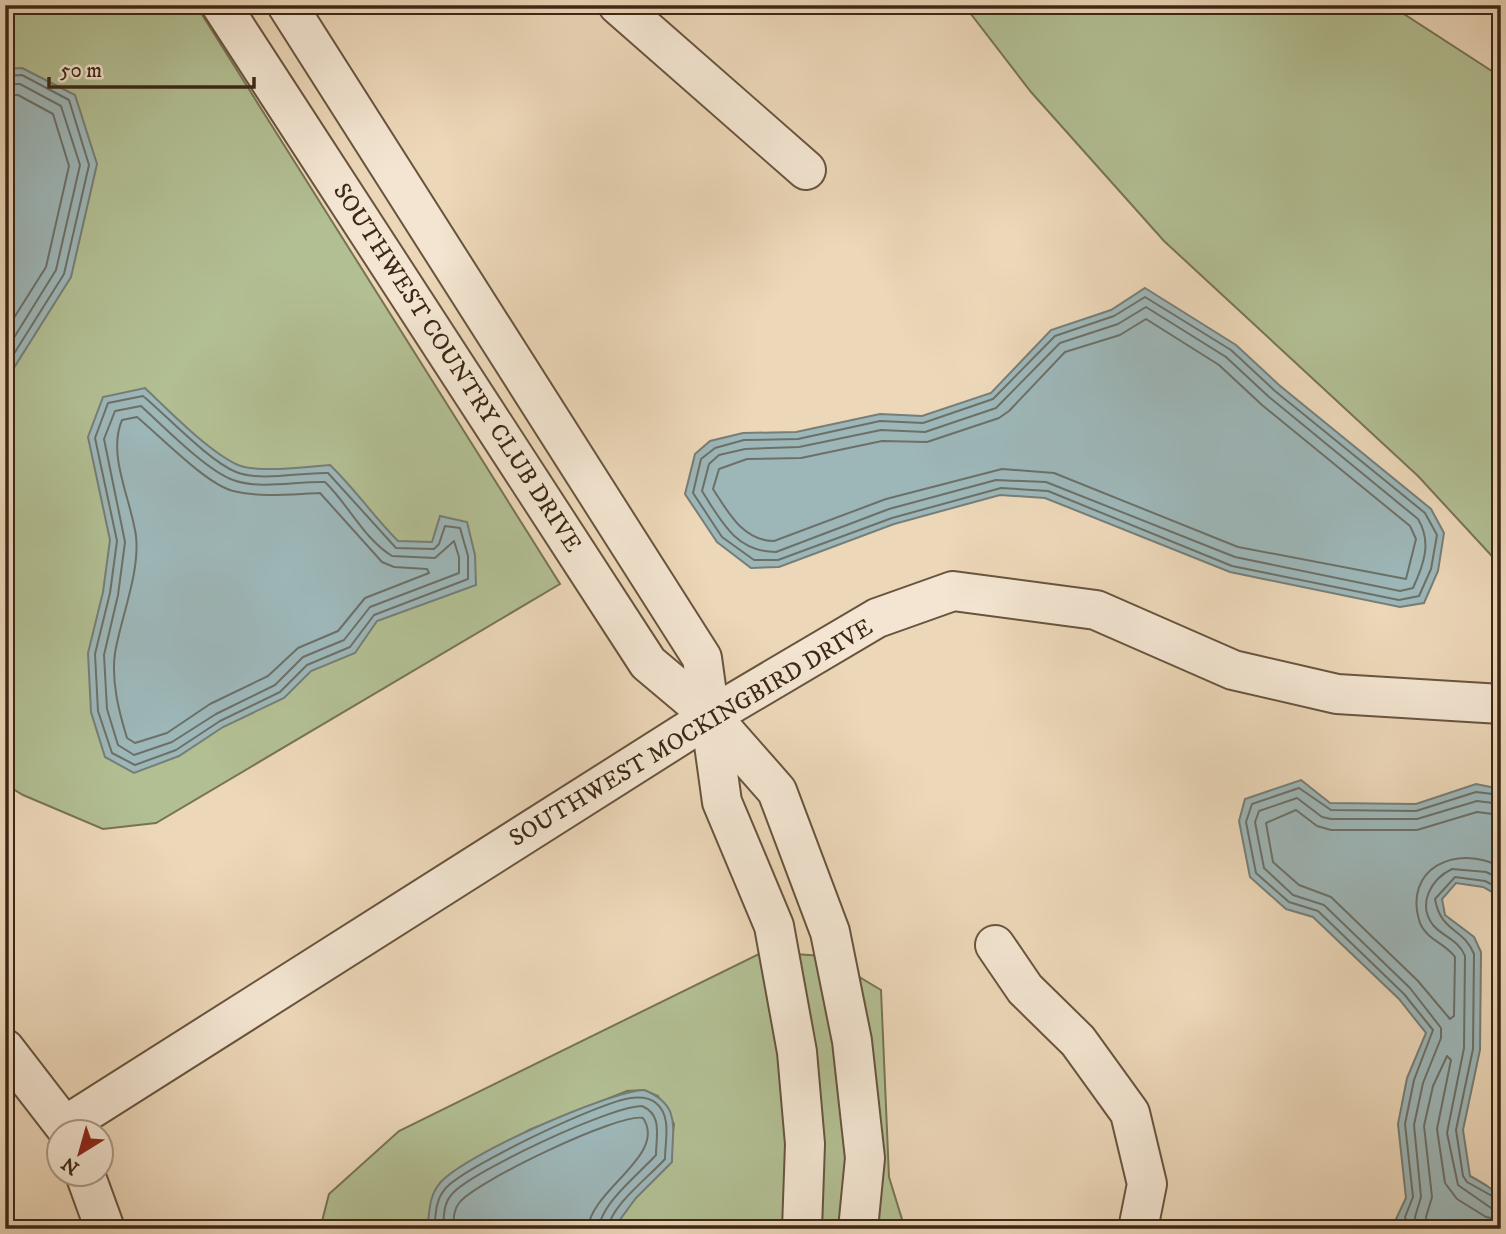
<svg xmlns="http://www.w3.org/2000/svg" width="1506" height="1234" font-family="'IM FELL DW Pica',serif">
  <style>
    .green { fill: #b2bf93; stroke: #777454; stroke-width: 2 }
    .water { fill: #9db7b9; stroke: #767e78; stroke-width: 2 }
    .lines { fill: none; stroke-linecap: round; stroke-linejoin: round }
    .shore { stroke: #6c7068; stroke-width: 2 }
    .minor-casing { stroke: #68543e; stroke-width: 42 }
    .minor { stroke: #f3e5d1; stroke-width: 38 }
    .labels { text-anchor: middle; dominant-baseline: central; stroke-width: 7; stroke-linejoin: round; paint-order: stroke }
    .street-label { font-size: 24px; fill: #3c2816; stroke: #f3e5d1 }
  </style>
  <rect width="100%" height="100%" fill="#ecd7b8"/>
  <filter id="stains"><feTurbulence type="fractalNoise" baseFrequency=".00286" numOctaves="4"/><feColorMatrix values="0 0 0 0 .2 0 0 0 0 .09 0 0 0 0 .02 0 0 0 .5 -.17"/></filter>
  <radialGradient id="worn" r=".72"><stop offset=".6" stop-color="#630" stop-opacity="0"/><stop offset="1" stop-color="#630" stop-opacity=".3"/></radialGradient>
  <!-- green -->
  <g class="green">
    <polygon points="5,5 196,5 560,584 156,823 103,829 23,795 5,784"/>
    <polygon points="964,5 1390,5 1501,77 1501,566 1418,476 1164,241 1031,92"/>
    <polygon points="763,952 824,956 881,990 889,1177 905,1229 613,1229 672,1140 674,1124 658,1096 644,1090 627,1091 529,1130 440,1183 427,1229 320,1229 329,1194 399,1131"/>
  </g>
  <!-- water -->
  <g class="water">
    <polygon points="22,68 75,95 97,164 71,277 5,382 5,69"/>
    <polygon points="1145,288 1236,345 1279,385 1431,509 1444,533 1438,571 1424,603 1400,607 1230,572 1045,498 1000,495 894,524 779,567 751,568 717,542 685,494 695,454 710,441 743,433 796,432 880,414 922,416 991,393 1051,330 1111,310"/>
    <path d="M 145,388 C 168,410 209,452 238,465 C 257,473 309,467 330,465 C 355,489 374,517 398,541 L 432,542 L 440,516 L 467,522 L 475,555 L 476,585 L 377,621 L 355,653 L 311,671 L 284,698 L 223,727 L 179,756 L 134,773 L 105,757 L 91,712 L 88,653 L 103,592 L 110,540 L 88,437 L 103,397 Z"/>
    <path d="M 1301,780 L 1330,803 L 1416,804 L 1476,784 L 1501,789 L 1501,897 L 1483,887 L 1456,883 L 1442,899 L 1445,915 L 1474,937 L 1481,952 L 1480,1050 L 1463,1130 L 1470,1176 C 1501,1193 1501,1194 1501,1229 L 1403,1229 L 1396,1219 L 1406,1198 L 1398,1124 L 1407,1078 L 1426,1033 L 1399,999 L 1313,917 L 1286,909 L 1250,877 L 1239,821 L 1245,799 Z"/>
    <path d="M 644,1090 C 682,1105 672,1128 672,1162 L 636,1198 L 613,1229 L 427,1229 C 430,1213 428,1197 440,1183 C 464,1155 607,1092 644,1090 Z"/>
  </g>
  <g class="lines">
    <!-- shore -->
    <g class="shore">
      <polyline points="5,76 22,75 69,100 89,165 64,274 5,368"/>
      <polyline points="5,84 20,84 61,106 80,165 56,270 5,352"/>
      <polyline points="5,95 18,95 53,114 69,166 46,267 5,332"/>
      <polygon points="1145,297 1231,350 1275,391 1425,513 1437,535 1431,569 1419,596 1399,600 1232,566 1048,491 1001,488 892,518 778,560 754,560 722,537 693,493 701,459 715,448 744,440 798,439 880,421 923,423 993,399 1055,336 1114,316"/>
      <path d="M 1146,307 L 1226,357 L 1269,397 L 1418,519 C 1432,542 1424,564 1413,588 L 1400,591 L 1235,557 L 1046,482 L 996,480 L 889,509 L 776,552 C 736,552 721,521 702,491 L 709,464 L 719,455 L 745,449 L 799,447 L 881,430 L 925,432 L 996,408 L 1060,343 L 1118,324 Z"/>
      <path d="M 1146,319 L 1219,365 L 1262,405 L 1410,526 L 1416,539 L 1406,579 L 1238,547 L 1054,473 L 1002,469 L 886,499 L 774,541 C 743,541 728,512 713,489 L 719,469 L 747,459 L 801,458 L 882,441 L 927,442 L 999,418 L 1009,411 L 1065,352 L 1120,335 Z"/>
      <path d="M 143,396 C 167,416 209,461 236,472 C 261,482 302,472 328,473 L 396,548 L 434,549 L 439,544 L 445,526 L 460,528 L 468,556 L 468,579 L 374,615 L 350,647 L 307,665 L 280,692 L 220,721 L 176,750 L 135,765 L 112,753 L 98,711 L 95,654 L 110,593 L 117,541 L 95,438 L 108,403 Z"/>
      <path d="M 141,406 C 163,426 207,471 233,480 C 261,490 296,481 325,482 C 348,504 364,539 392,556 L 435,558 L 454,541 L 459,557 L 459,573 L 370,607 L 344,640 L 303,657 L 275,685 L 216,714 L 172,742 L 134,755 L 118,745 L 107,709 L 104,655 L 118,595 L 125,542 L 104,439 L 115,411 Z"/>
      <path d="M 137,417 C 160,436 206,484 233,491 C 261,498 292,494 320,493 L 382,562 L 394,567 L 427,569 L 429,573 L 365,598 L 338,631 L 298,648 L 268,676 L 210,704 L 167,733 L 135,743 L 127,738 C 119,712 111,681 115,653 C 121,617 140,573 136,536 C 131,499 107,455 122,420 Z"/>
      <path d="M 1501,815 L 1477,812 L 1417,830 L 1331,830 L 1317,826 L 1296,810 L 1266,823 L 1273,862 L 1299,885 L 1331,897 L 1418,981 L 1450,1019 L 1454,1016 L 1455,957 C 1446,944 1426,939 1420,923 C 1402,868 1457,843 1501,867"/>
      <path d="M 1501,879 L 1486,872 L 1452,869 C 1431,879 1417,904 1433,925 C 1443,937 1459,940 1465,956 L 1464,1048 L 1447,1133 L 1458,1185 L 1491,1208 L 1501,1210"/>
      <path d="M 1501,889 L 1485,881 L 1455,877 L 1435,899 C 1441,933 1463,927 1474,954 L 1473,1049 L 1456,1130 L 1463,1176 L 1467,1182 L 1501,1201"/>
      <path d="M 434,1229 C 436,1214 435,1201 445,1189 C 463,1167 602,1101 631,1098 C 640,1097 649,1097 656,1103 C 672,1116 665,1141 665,1159 C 650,1176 610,1206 608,1229"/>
      <path d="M 443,1229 C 444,1216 443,1203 453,1193 C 475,1170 611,1106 642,1106 C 663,1115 656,1136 656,1155 C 640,1173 600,1204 599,1229"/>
      <path d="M 453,1229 C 454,1219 453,1211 459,1203 C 474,1182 621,1112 643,1118 C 668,1155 590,1190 588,1229"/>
      <polyline points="1408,1229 1405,1217 1413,1197 1405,1124 1414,1080 1433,1030 1404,994 1318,911 1289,902 1256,873 1246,822 1252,804 1299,788 1331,810 1416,811 1476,792 1501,795"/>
      <polyline points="1417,1229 1415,1217 1421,1197 1414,1125 1423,1083 1441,1038 1441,1028 1410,988 1324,905 1293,895 1264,868 1255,822 1259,811 1297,798 1322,817 1331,819 1417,819 1477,801 1501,804"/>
      <polyline points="1428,1229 1426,1217 1432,1197 1424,1126 1433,1086 1447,1056 1451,1060 1437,1129 1445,1183 1457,1199 1486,1217 1501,1220"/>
    </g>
    <defs>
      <g id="minor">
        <polyline points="221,5 648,663 711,716 777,791 830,932 852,1041 865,1158 858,1229"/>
        <polyline points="287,5 702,658 722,802 774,926 797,1052 805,1144 802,1229"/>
        <polyline points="618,5 806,170"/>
        <polyline points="995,945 1025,989 1078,1041 1130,1113 1147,1184 1138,1229"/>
        <polyline points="5,1049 69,1132"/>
        <polyline points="66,1125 711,716 877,618 953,591 1096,610 1233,670 1337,694 1501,704"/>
        <polyline points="85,1174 105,1229"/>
      </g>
    </defs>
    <!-- minor casing -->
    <use href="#minor" class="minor-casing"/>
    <!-- minor -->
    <use href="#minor" class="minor"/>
  </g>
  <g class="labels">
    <!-- street labels -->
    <g class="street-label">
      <text transform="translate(457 368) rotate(57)">SOUTHWEST COUNTRY CLUB DRIVE</text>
      <text transform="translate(691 733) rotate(-31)">SOUTHWEST MOCKINGBIRD DRIVE</text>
    </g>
  </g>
  <!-- margin -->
  <rect width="1506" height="1234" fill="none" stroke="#ecd7b8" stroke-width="28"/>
  <rect x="7" y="7" width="1492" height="1220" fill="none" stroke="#3c2816" stroke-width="3.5"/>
  <rect x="14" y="14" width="1478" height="1206" fill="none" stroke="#3c2816" stroke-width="2"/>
  <!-- north arrow -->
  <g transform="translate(80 1153) rotate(217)"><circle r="33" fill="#f3e5d1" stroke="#aa9986" stroke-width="2"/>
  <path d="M0-5L12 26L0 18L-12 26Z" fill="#8f2418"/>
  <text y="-10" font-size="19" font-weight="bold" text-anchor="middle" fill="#3c2816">N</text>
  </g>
  <!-- scale -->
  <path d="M49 77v10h205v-10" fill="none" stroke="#3c2816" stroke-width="3.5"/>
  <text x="60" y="77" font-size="21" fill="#3c2816" stroke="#f3e5d1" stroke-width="5" paint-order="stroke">50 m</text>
  <rect width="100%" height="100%" filter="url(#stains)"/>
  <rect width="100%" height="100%" fill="url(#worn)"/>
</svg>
